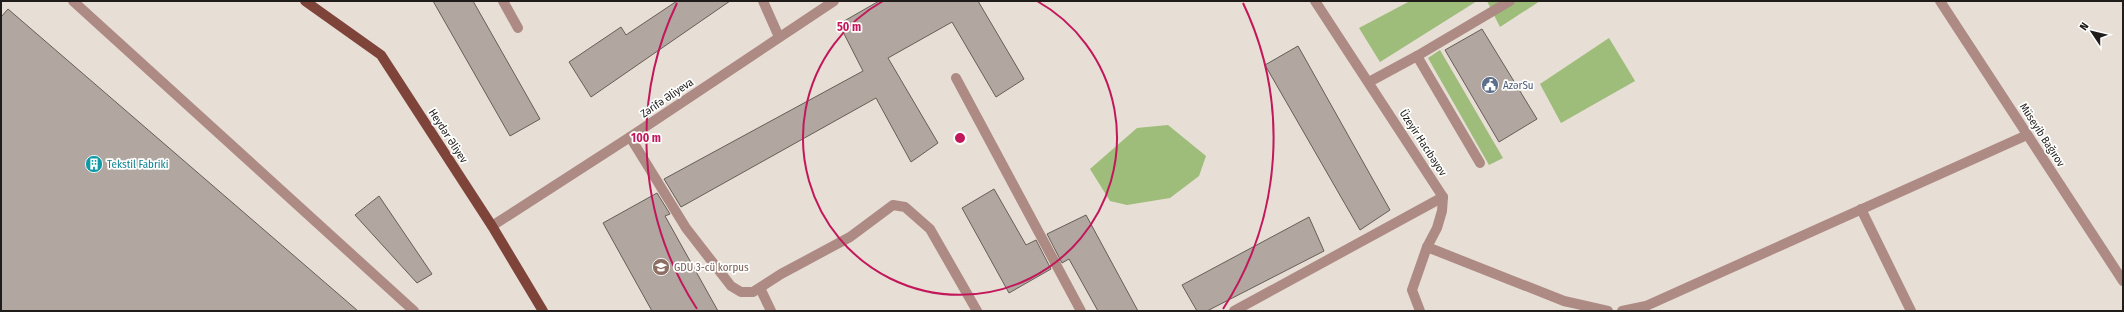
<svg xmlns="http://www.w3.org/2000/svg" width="2124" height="312" font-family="'Fira Sans Condensed',sans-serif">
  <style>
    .forest { fill: #9ebc7a }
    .building { fill: #b1a7a0; stroke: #665e57 }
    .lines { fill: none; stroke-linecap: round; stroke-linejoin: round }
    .service { stroke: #ad8b84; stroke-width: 10 }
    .minor { stroke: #ad8b84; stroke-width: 10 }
    .tertiary { stroke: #ad8b84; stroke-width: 10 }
    .primary { stroke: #7e443a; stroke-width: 10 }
    .ring { fill: none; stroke: #c2185b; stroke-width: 2 }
    .labels { text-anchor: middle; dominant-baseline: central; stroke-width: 3.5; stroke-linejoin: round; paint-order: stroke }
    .service-label { font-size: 11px; fill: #4e5e75; stroke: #fff; text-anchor: start }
    .street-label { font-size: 11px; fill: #1f1c19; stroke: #fff }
    .culture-label { font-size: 11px; fill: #0d838f; stroke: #fff; text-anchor: start }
    .education-label { font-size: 11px; fill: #785e54; stroke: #fff; text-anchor: start }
    .centre { fill: #c2185b; stroke: #fff; stroke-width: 2 }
    .ring-label { font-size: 12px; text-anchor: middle; font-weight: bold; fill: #c2185b; stroke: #fff; stroke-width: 3.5; stroke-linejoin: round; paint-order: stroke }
  </style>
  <rect width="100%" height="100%" fill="#e7ded5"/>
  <!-- forest -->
  <g class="forest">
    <polygon points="1410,1 1477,1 1380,62 1359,28"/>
    <polygon points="1487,1 1540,1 1500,27"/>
    <polygon points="1609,38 1635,81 1561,123 1540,84"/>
    <polygon points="1440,50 1503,158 1489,165 1428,58"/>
    <polygon points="1168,125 1206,156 1199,176 1170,198 1127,205 1110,201 1090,169 1137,128"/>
  </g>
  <!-- building -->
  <g class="building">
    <polygon points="433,1 473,1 540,119 510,136"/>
    <polygon points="677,1 730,1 591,97 569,62 621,27 626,35"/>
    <polygon points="879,1 978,1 1024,79 996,97 952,22 888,58 938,143 911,162 876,98 681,207 664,179 863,71 839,24"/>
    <polygon points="8,9 358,311 1,311 1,17"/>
    <polygon points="1482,29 1537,119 1499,142 1445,50"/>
    <polygon points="1298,46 1390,210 1360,230 1265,65"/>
    <polygon points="994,189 1026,245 1036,240 1051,269 1009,293 962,208"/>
    <polygon points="657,193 670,214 665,216 718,311 652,311 603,223"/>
    <polygon points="379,196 432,274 417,283 355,215"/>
    <polygon points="1086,215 1138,311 1098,311 1069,259 1062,263 1047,234"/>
    <polygon points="1309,217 1324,251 1207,311 1197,311 1182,285"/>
  </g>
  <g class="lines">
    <!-- service -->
    <g class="service">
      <polyline points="73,1 414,311"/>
      <polyline points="1417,56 1510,1"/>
      <polyline points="1369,82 1417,56 1480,163"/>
    </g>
    <!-- minor -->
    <g class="minor">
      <polyline points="503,1 518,28"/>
      <polyline points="763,1 779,37"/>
      <polyline points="1315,1 1443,197 1442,211 1437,228 1427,247 1412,290 1420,311"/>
      <polyline points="1940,1 2123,281"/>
      <polyline points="956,78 1081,311"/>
      <polyline points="630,137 686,228 731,286 741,292 753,292 781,274 850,237 893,205 905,207 930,229 977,311"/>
      <polyline points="1861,209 1911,311"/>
      <polyline points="1427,247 1564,301 1608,311"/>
      <polyline points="760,288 771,311"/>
      <polyline points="1234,311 1443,197"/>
      <polyline points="1622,311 1646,306 2027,135"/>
    </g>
    <!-- tertiary -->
    <polyline class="tertiary" points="492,226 630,137 834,1"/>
    <!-- primary -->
    <polyline class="primary" points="305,1 381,55 492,226 543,311"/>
  </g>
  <!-- distance rings -->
  <g class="ring">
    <path d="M1037 1A157 157 0 1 1 883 1"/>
    <path d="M697 309A314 314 0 0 1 677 3M1243 3A314 314 0 0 1 1223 309"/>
  </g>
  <!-- icons -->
  <defs>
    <symbol id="civic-disc" viewBox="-11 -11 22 22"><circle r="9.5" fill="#5c6f8a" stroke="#fff"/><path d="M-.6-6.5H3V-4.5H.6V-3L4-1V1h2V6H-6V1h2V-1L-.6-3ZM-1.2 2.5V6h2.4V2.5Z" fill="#fff"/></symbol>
    <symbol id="building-disc" viewBox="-11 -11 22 22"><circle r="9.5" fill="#0f9aa8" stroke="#fff"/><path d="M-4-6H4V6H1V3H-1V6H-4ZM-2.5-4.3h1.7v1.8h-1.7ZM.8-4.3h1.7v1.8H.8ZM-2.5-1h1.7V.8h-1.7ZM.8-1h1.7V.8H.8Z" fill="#fff"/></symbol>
    <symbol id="university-disc" viewBox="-11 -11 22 22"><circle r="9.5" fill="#8d6e63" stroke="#fff"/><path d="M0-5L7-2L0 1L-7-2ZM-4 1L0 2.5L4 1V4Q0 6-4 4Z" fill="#fff"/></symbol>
  </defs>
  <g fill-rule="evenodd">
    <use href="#civic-disc" x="1480" y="75" width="20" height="20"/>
    <use href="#building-disc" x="84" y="154" width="20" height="20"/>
    <use href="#university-disc" x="651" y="257" width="20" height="20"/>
  </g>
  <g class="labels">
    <!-- service labels -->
    <g class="service-label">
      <text x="1503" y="85">AzərSu</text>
    </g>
    <!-- street labels -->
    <g class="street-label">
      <text transform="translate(667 98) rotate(-34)">Zərifə Əliyeva</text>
      <text transform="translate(2042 135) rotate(57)">Müseyib Bağırov</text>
      <text transform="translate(448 136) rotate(57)">Heydər Əliyev</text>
      <text transform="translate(1423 143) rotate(57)">Üzeyir Hacıbəyov</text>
    </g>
    <!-- culture labels -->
    <g class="culture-label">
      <text x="107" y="164">Tekstil Fabriki</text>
    </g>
    <!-- education labels -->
    <g class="education-label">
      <text x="674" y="267">GDU 3-cü korpus</text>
    </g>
  </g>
  <circle cx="960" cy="138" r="6" class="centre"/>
  <g class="ring-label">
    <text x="849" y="31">50 m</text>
    <text x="646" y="142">100 m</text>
  </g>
  <!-- border -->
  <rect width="2124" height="312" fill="none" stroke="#1f1c19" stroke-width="4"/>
  <!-- north arrow -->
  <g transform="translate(2092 32) rotate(305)" stroke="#ffffff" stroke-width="3" paint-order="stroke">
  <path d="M0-3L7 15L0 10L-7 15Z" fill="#1f1c19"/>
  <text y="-6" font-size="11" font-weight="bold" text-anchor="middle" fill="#1f1c19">N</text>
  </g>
</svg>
